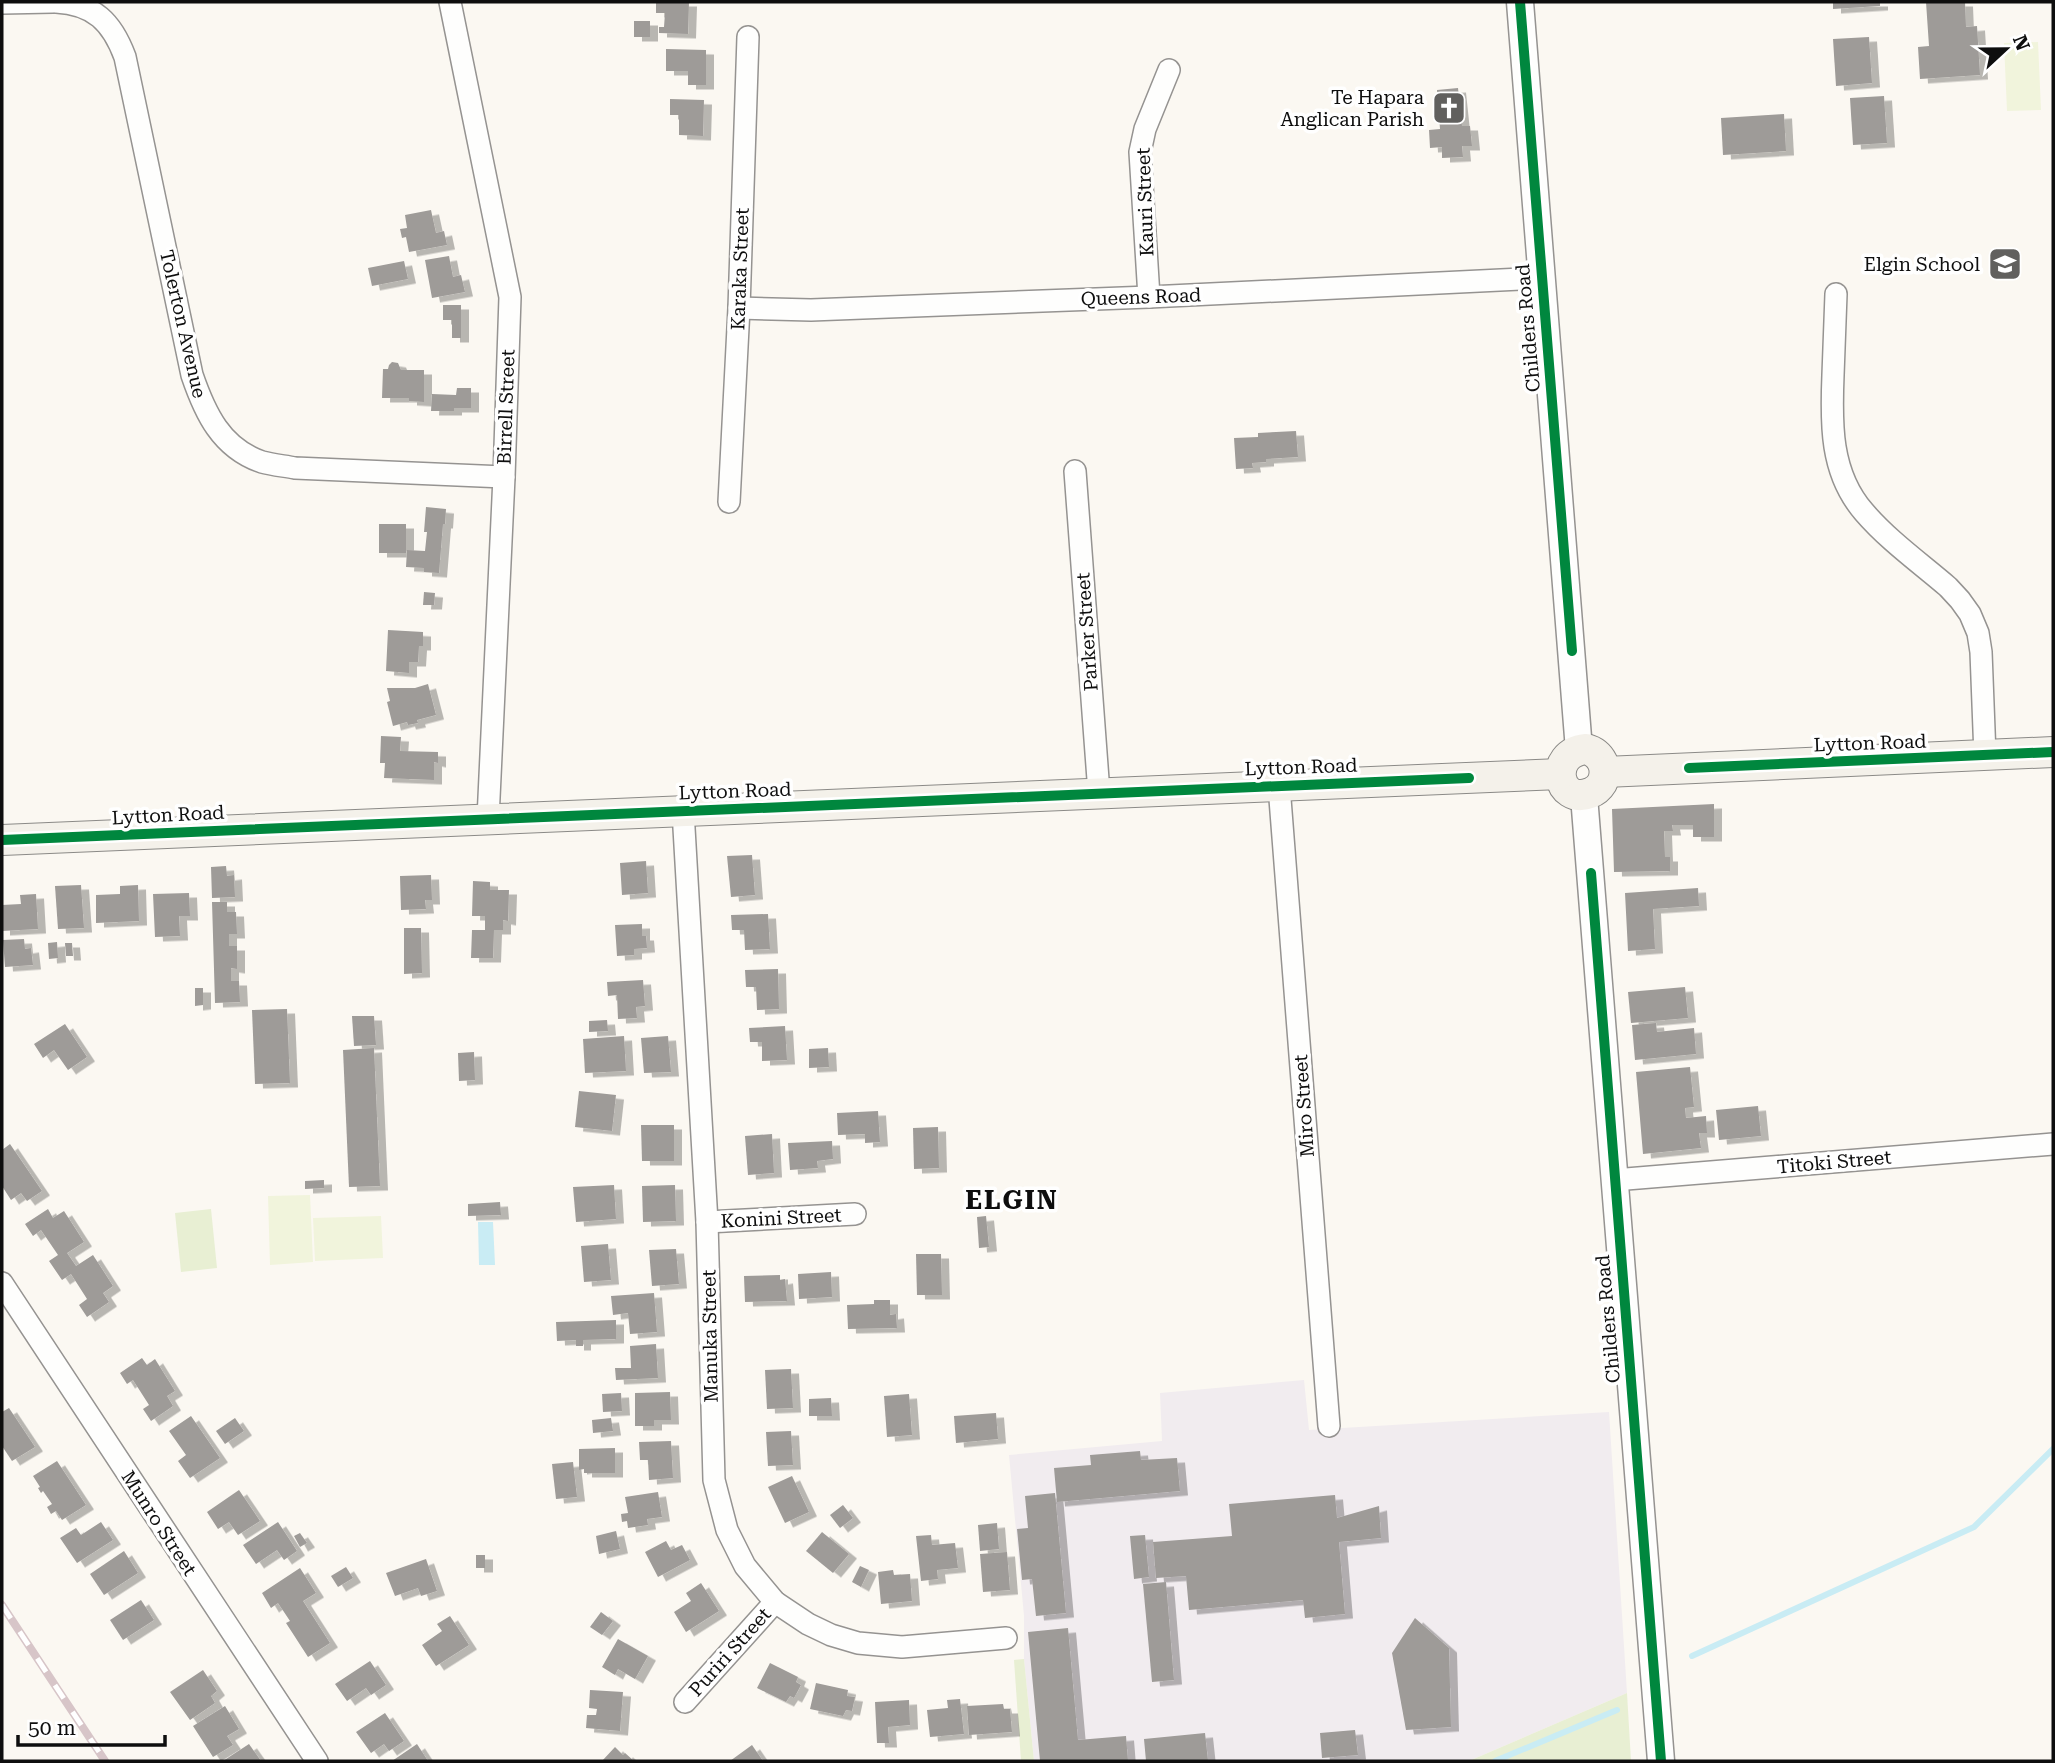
<svg xmlns="http://www.w3.org/2000/svg" width="2055" height="1763" font-family="'Roboto Serif',serif">
  <style>
    .industrial { fill: #f1ecef }
    .green { fill: #e8efd3 }
    .pitch { fill: #f1f4dc }
    .water { fill: #c9ecf4 }
    .lines { fill: none; stroke-linecap: round; stroke-linejoin: round }
    .stream { stroke: #c9ecf4; stroke-width: 6 }
    .building { fill: #9e9b98; filter: url(#shadow) }
    .minor-casing { stroke: #959391; stroke-width: 24 }
    .tertiary-casing { stroke: #959391; stroke-width: 29 }
    .secondary-casing { stroke: #8b8a87; stroke-width: 32 }
    .minor { stroke: #fefefd; stroke-width: 21 }
    .tertiary { stroke: #fefefd; stroke-width: 26 }
    .secondary { stroke: #f4f1ea; stroke-width: 30 }
    .rail-casing { stroke: #d7c5c8; stroke-width: 8 }
    .rail { stroke: #fff; stroke-width: 5; stroke-dasharray: 16; stroke-linecap: butt }
    .cycleway-casing { stroke: #fff; stroke-width: 15 }
    .cycleway { stroke: #00873e; stroke-width: 10 }
    .labels { text-anchor: middle; dominant-baseline: central; stroke-width: 7; stroke-linejoin: round; paint-order: stroke }
    .poi-label { font-size: 19px; fill: #0e0e0e; stroke: #fff; text-anchor: end }
    .street-label { font-size: 19px; fill: #0e0e0e; stroke: #fff }
    .district-label { font-size: 26px; font-weight: bold; letter-spacing: 2px; fill: #0e0e0e; stroke: #fff }
  </style>
  <defs>
    <filter id="shadow"><feDropShadow dx="8" dy="4.5" stdDeviation="0" flood-color="#0004"/></filter>
  </defs>
  <rect width="100%" height="100%" fill="#fbf8f2"/>
  <!-- industrial -->
  <polygon class="industrial" points="1304,1380 1309,1430 1609,1412 1627,1693 1469,1761 1034,1761 1024,1659 1024,1616 1009,1455 1162,1441 1160,1393"/>
  <!-- green -->
  <g class="green">
    <polygon points="211,1209 217,1268 181,1272 175,1213"/>
    <polygon points="1024,1659 1034,1761 1021,1761 1014,1660"/>
    <polygon points="1627,1693 1631,1761 1469,1761"/>
  </g>
  <!-- pitch -->
  <g class="pitch">
    <polygon points="2038,42 2041,110 2007,111 2004,43"/>
    <polygon points="310,1195 313,1262 270,1265 268,1196"/>
    <polygon points="381,1216 383,1258 315,1261 313,1218"/>
  </g>
  <!-- water -->
  <polygon class="water" points="478,1222 493,1222 495,1265 479,1265"/>
  <g class="lines">
    <!-- stream -->
    <g class="stream">
      <polyline points="1692,1656 1974,1527 2053,1449"/>
      <polyline points="1495,1761 1617,1710"/>
    </g>
  </g>
  <!-- building -->
  <g class="building">
    <polygon points="656,2 689,2 688,34 659,33 659,27 664,27 665,13 656,13"/>
    <polygon points="1833,2 1880,2 1880,6 1833,9"/>
    <polygon points="1926,2 1965,2 1966,27 1977,26 1980,75 1920,79 1918,47 1929,46"/>
    <rect x="634" y="21" width="16" height="16"/>
    <polygon points="1869,37 1872,83 1836,86 1833,39"/>
    <polygon points="666,49 706,50 706,85 688,85 688,71 666,71"/>
    <polygon points="1458,88 1462,126 1470,126 1472,146 1462,146 1463,157 1442,158 1442,147 1430,148 1429,130 1440,129 1437,90"/>
    <polygon points="1884,96 1887,143 1853,145 1850,98"/>
    <polygon points="670,99 704,100 703,136 679,135 679,115 670,115"/>
    <polygon points="1784,114 1786,151 1723,155 1721,118"/>
    <polygon points="431,210 436,233 444,231 447,245 409,252 406,237 402,238 400,229 407,228 405,215"/>
    <polygon points="449,256 453,277 461,275 465,292 432,298 425,260"/>
    <polygon points="404,261 408,279 372,286 368,268"/>
    <polygon points="443,305 461,305 461,338 452,338 452,320 443,320"/>
    <polygon points="392,362 398,363 401,370 424,370 424,402 409,401 409,398 382,398 383,369 388,369 389,365"/>
    <polygon points="457,388 471,388 471,408 454,408 454,411 431,411 432,394 456,395"/>
    <polygon points="1296,431 1298,457 1266,459 1266,462 1252,463 1253,468 1236,469 1234,438 1258,437 1258,433"/>
    <polygon points="426,507 446,509 445,524 443,524 439,573 424,572 424,568 406,567 407,550 425,551 427,532 424,532"/>
    <rect x="379" y="524" width="27" height="29"/>
    <polygon points="424,592 435,593 434,605 423,605"/>
    <polygon points="388,630 423,632 423,646 419,646 418,662 409,662 409,673 386,671"/>
    <polygon points="428,684 436,715 417,720 418,723 408,725 407,722 393,726 387,702 390,701 387,688 415,688"/>
    <polygon points="381,736 401,737 400,751 438,752 438,763 434,762 434,780 384,778 385,763 380,763"/>
    <polygon points="1714,804 1714,837 1693,837 1693,825 1672,825 1673,831 1664,831 1665,857 1670,857 1670,871 1614,872 1612,809"/>
    <polygon points="752,855 755,895 731,897 727,856"/>
    <polygon points="646,861 648,893 622,895 620,863"/>
    <polygon points="226,866 227,876 234,875 235,897 212,898 211,867"/>
    <polygon points="431,875 432,900 425,900 426,909 401,910 400,876"/>
    <polygon points="473,881 490,882 490,890 509,890 508,921 503,920 503,930 494,930 493,958 471,958 472,930 485,930 485,916 472,916"/>
    <polygon points="81,885 84,928 58,929 55,886"/>
    <polygon points="138,885 139,921 96,923 96,895 120,894 120,886"/>
    <polygon points="1698,888 1699,906 1653,909 1655,949 1628,951 1625,893"/>
    <polygon points="189,893 190,916 179,916 180,936 155,937 153,894"/>
    <polygon points="36,894 38,929 2,931 2,905 21,904 20,895"/>
    <polygon points="212,902 227,902 227,912 236,912 237,934 229,934 229,946 237,946 237,969 231,968 231,981 239,981 240,1002 215,1003"/>
    <polygon points="768,914 770,949 745,950 744,930 732,930 731,915"/>
    <polygon points="642,924 642,936 646,936 647,948 634,949 634,955 617,956 615,925"/>
    <polygon points="404,928 421,928 422,973 404,974"/>
    <polygon points="24,939 25,949 31,948 33,965 5,967 3,940"/>
    <polygon points="57,942 58,958 49,959 48,943"/>
    <polygon points="65,943 72,943 73,956 66,956"/>
    <polygon points="778,969 779,1009 757,1010 756,987 746,987 745,970"/>
    <polygon points="643,980 645,1006 636,1007 637,1018 618,1019 617,995 608,996 607,982"/>
    <polygon points="1685,987 1688,1018 1631,1023 1628,992"/>
    <polygon points="195,988 203,988 203,1005 195,1006"/>
    <polygon points="287,1009 290,1083 255,1084 252,1010"/>
    <polygon points="352,1016 374,1016 376,1045 354,1046"/>
    <polygon points="607,1020 608,1031 589,1032 589,1021"/>
    <polygon points="1656,1023 1657,1032 1694,1028 1696,1054 1635,1060 1632,1025"/>
    <polygon points="65,1024 87,1057 68,1070 54,1050 43,1058 34,1044"/>
    <polygon points="785,1026 787,1060 762,1061 762,1042 750,1042 749,1028"/>
    <polygon points="624,1036 626,1071 585,1073 583,1039"/>
    <polygon points="668,1036 671,1072 644,1073 641,1038"/>
    <polygon points="374,1048 380,1186 349,1187 343,1050"/>
    <polygon points="828,1048 829,1067 809,1068 809,1049"/>
    <polygon points="474,1052 475,1080 459,1081 458,1053"/>
    <polygon points="1690,1067 1694,1107 1685,1108 1686,1118 1706,1116 1707,1133 1699,1133 1701,1148 1643,1154 1636,1072"/>
    <polygon points="579,1091 616,1095 612,1131 575,1127"/>
    <polygon points="1758,1106 1761,1136 1719,1140 1716,1110"/>
    <polygon points="878,1111 880,1142 865,1143 865,1134 838,1135 837,1113"/>
    <polygon points="641,1125 674,1125 674,1161 642,1161"/>
    <polygon points="938,1127 939,1168 914,1169 913,1128"/>
    <polygon points="772,1134 774,1173 748,1175 745,1136"/>
    <polygon points="832,1141 833,1159 817,1161 818,1168 790,1170 788,1143"/>
    <polygon points="10,1144 42,1191 27,1201 21,1193 11,1200 2,1186 2,1150"/>
    <polygon points="324,1180 324,1188 305,1189 305,1181"/>
    <polygon points="614,1185 616,1219 576,1222 573,1187"/>
    <polygon points="675,1185 676,1221 643,1222 642,1186"/>
    <polygon points="500,1202 501,1215 468,1216 468,1204"/>
    <polygon points="48,1209 53,1218 64,1211 84,1242 67,1253 76,1266 93,1255 113,1286 103,1293 109,1302 87,1317 79,1305 87,1299 71,1274 62,1280 49,1261 58,1255 41,1230 33,1236 25,1224"/>
    <polygon points="986,1216 989,1247 979,1248 977,1217"/>
    <polygon points="608,1244 611,1280 584,1282 581,1246"/>
    <polygon points="676,1249 679,1284 652,1286 649,1250"/>
    <polygon points="916,1254 941,1254 942,1295 917,1295"/>
    <polygon points="831,1272 832,1297 799,1299 798,1274"/>
    <polygon points="780,1275 780,1280 785,1279 787,1301 745,1302 744,1276"/>
    <polygon points="654,1293 657,1332 630,1334 628,1313 613,1315 611,1296"/>
    <polygon points="874,1300 890,1300 890,1315 896,1314 897,1328 848,1329 847,1305 874,1304"/>
    <polygon points="616,1320 616,1339 583,1340 583,1346 576,1346 576,1340 557,1341 556,1322"/>
    <polygon points="656,1344 658,1378 616,1380 615,1368 631,1368 630,1346"/>
    <polygon points="142,1358 147,1365 155,1359 175,1391 167,1396 173,1406 151,1421 143,1409 149,1405 133,1380 127,1384 120,1373"/>
    <polygon points="791,1369 793,1408 767,1409 765,1370"/>
    <polygon points="670,1392 671,1420 654,1420 654,1426 635,1426 635,1393"/>
    <polygon points="621,1393 622,1411 603,1412 602,1394"/>
    <polygon points="909,1394 912,1435 887,1437 884,1396"/>
    <polygon points="831,1398 832,1416 809,1416 809,1399"/>
    <polygon points="9,1408 35,1447 12,1461 2,1446 2,1412"/>
    <polygon points="996,1413 998,1439 956,1443 954,1416"/>
    <polygon points="191,1416 220,1458 190,1478 178,1461 186,1455 169,1431"/>
    <polygon points="235,1418 244,1431 225,1444 216,1431"/>
    <polygon points="611,1418 613,1431 593,1433 592,1420"/>
    <polygon points="791,1431 793,1465 768,1466 766,1432"/>
    <polygon points="671,1441 673,1478 649,1480 648,1460 640,1460 639,1442"/>
    <polygon points="615,1448 615,1473 584,1473 584,1469 579,1470 579,1449"/>
    <polygon points="1140,1451 1141,1460 1177,1458 1180,1491 1057,1502 1054,1468 1091,1465 1090,1455"/>
    <polygon points="57,1461 86,1505 62,1520 56,1511 51,1514 47,1507 52,1504 43,1491 41,1493 38,1488 40,1487 33,1476"/>
    <polygon points="573,1462 577,1497 556,1499 552,1464"/>
    <polygon points="792,1476 809,1512 785,1523 768,1487"/>
    <polygon points="239,1490 260,1521 238,1535 229,1522 218,1529 207,1512"/>
    <polygon points="658,1492 662,1517 647,1519 648,1525 628,1528 627,1521 622,1522 621,1514 628,1513 625,1497"/>
    <polygon points="1055,1493 1066,1613 1036,1616 1032,1579 1022,1580 1017,1529 1028,1528 1025,1496"/>
    <polygon points="1335,1495 1337,1518 1379,1506 1381,1538 1339,1542 1345,1614 1305,1618 1303,1600 1189,1610 1186,1576 1156,1578 1153,1542 1232,1536 1229,1504"/>
    <polygon points="843,1505 853,1518 840,1528 830,1515"/>
    <polygon points="101,1522 113,1540 77,1563 60,1538 76,1528 81,1535"/>
    <polygon points="278,1522 297,1551 284,1560 277,1550 256,1564 243,1545"/>
    <polygon points="997,1523 999,1549 980,1551 978,1525"/>
    <polygon points="616,1531 620,1549 599,1554 596,1536"/>
    <polygon points="822,1532 849,1554 833,1573 806,1551"/>
    <polygon points="300,1533 307,1543 300,1547 294,1536"/>
    <polygon points="931,1535 932,1545 955,1543 958,1568 937,1570 938,1579 921,1581 916,1536"/>
    <polygon points="1145,1535 1149,1577 1134,1579 1130,1536"/>
    <polygon points="666,1541 671,1550 682,1545 690,1560 658,1577 645,1552"/>
    <polygon points="124,1551 138,1573 104,1595 90,1574"/>
    <polygon points="1007,1552 1010,1590 983,1592 980,1554"/>
    <rect x="476" y="1555" width="9" height="13"/>
    <polygon points="426,1559 437,1591 421,1596 418,1588 395,1596 386,1573"/>
    <polygon points="860,1566 869,1570 861,1587 852,1582"/>
    <polygon points="346,1567 353,1578 338,1587 331,1576"/>
    <polygon points="300,1568 316,1593 303,1601 330,1643 308,1657 286,1623 290,1621 278,1603 271,1608 262,1593"/>
    <polygon points="893,1570 894,1575 910,1574 912,1601 881,1604 878,1572"/>
    <polygon points="1166,1582 1174,1680 1152,1682 1143,1584"/>
    <polygon points="701,1583 719,1611 686,1632 674,1612 691,1601 686,1593"/>
    <polygon points="141,1600 154,1620 123,1640 110,1620"/>
    <polygon points="601,1612 613,1621 602,1635 590,1627"/>
    <polygon points="450,1616 469,1645 436,1666 422,1645 442,1631 437,1624"/>
    <polygon points="1415,1618 1449,1648 1451,1727 1406,1730 1392,1653"/>
    <polygon points="1068,1628 1078,1740 1126,1736 1128,1761 1040,1761 1028,1632"/>
    <polygon points="618,1639 648,1656 635,1679 618,1669 615,1675 602,1667"/>
    <polygon points="370,1661 386,1685 371,1695 366,1688 347,1701 335,1684"/>
    <polygon points="770,1663 798,1677 796,1682 801,1685 794,1698 790,1696 786,1702 757,1688"/>
    <polygon points="203,1670 217,1691 211,1696 215,1703 190,1720 170,1692"/>
    <polygon points="816,1683 848,1690 847,1696 855,1697 852,1711 846,1710 843,1716 810,1709"/>
    <polygon points="590,1690 623,1692 620,1731 586,1728 587,1715 596,1715 597,1709 589,1708"/>
    <polygon points="960,1699 964,1734 930,1737 927,1710 948,1708 947,1700"/>
    <polygon points="909,1700 910,1725 888,1727 889,1743 877,1743 875,1702"/>
    <polygon points="1003,1704 1004,1709 1010,1709 1012,1732 969,1735 967,1706"/>
    <polygon points="225,1706 239,1729 227,1736 233,1745 213,1757 193,1726"/>
    <polygon points="385,1713 404,1741 389,1751 384,1744 371,1753 356,1732"/>
    <polygon points="1355,1730 1358,1755 1322,1758 1320,1733"/>
    <polygon points="1205,1733 1208,1761 1146,1761 1144,1739"/>
    <polygon points="249,1744 261,1761 223,1761"/>
    <polygon points="417,1744 428,1761 392,1761"/>
    <polygon points="752,1745 763,1761 730,1761"/>
    <polygon points="615,1747 623,1755 625,1753 634,1761 602,1761"/>
  </g>
  <g class="lines">
    <defs>
      <g id="minor">
        <path d="M 56,2 C 94,4 112,22 125,57 L 192,375 C 205,413 221,448 262,462 C 273,465 285,466 295,468 L 504,477"/>
        <polyline points="450,2 510,297 504,477 488,819"/>
        <polyline points="2,3 53,2"/>
        <path d="M 1836,294 C 1835,321 1834,348 1833,375 C 1831,423 1830,473 1864,512 C 1888,540 1920,563 1948,587 L 1960,600 L 1970,614 L 1978,633 L 1981,652 L 1985,756"/>
        <polyline points="1149,297 1140,152 1145,129 1169,70"/>
        <polyline points="739,308 811,310 1149,297 1542,278"/>
        <polyline points="1075,471 1099,793"/>
        <polyline points="729,502 739,308 748,37"/>
        <polyline points="1279,786 1329,1426"/>
        <polyline points="683,811 707,1222 714,1480 727,1530 745,1566 775,1602 808,1624 831,1635 858,1643 902,1647 1006,1638"/>
        <polyline points="1614,1180 2053,1144"/>
        <polyline points="707,1222 855,1214"/>
        <polyline points="2,1283 317,1761"/>
        <polyline points="685,1702 775,1602"/>
      </g>
      <g id="tertiary">
        <polyline points="1520,2 1579,750"/>
        <polyline points="1584,796 1661,1761"/>
      </g>
      <g id="secondary">
        <path d="M 1586,749 C 1601,753 1609,768 1602,783 C 1599,788 1596,791 1590,793 C 1557,806 1547,753 1586,749 Z"/>
        <polyline points="1605,772 2053,752"/>
        <polyline points="2,840 1560,774"/>
      </g>
    </defs>
    <!-- minor casing -->
    <use href="#minor" class="minor-casing"/>
    <!-- tertiary casing -->
    <use href="#tertiary" class="tertiary-casing"/>
    <!-- secondary casing -->
    <use href="#secondary" class="secondary-casing"/>
    <!-- minor -->
    <use href="#minor" class="minor"/>
    <!-- tertiary -->
    <use href="#tertiary" class="tertiary"/>
    <!-- secondary -->
    <use href="#secondary" class="secondary"/>
    <defs>
      <polyline id="rail" points="2,1605 105,1761"/>
    </defs>
    <!-- rail casing -->
    <use href="#rail" class="rail-casing"/>
    <!-- rail -->
    <use href="#rail" class="rail"/>
    <defs>
      <g id="cycleway">
        <polyline points="1520,2 1572,651"/>
        <polyline points="1689,768 2053,752"/>
        <polyline points="2,840 1469,778"/>
        <polyline points="1591,873 1661,1761"/>
      </g>
    </defs>
    <!-- cycleway casing -->
    <use href="#cycleway" class="cycleway-casing"/>
    <!-- cycleway -->
    <use href="#cycleway" class="cycleway"/>
  </g>
  <!-- icons -->
  <defs>
    <symbol id="church-square" viewBox="-11 -11 22 22"><rect x="-9" y="-9" width="18" height="18" rx="4" fill="#61605e" stroke="#fff"/><path d="M-1.2-6h2.4v3.5h3.3v2.4h-3.3V6h-2.4V-.1h-3.3v-2.4h3.3Z" fill="#fff"/></symbol>
    <symbol id="school-square" viewBox="-11 -11 22 22"><rect x="-9" y="-9" width="18" height="18" rx="4" fill="#61605e" stroke="#fff"/><path d="M0-5L7-2L0 1L-7-2ZM-4 1L0 2.5L4 1V4Q0 6-4 4Z" fill="#fff"/></symbol>
  </defs>
  <g fill-rule="evenodd">
    <use href="#church-square" x="1430" y="89" width="38" height="38"/>
    <use href="#school-square" x="1986" y="245" width="38" height="38"/>
  </g>
  <g class="labels">
    <!-- poi labels -->
    <g class="poi-label">
      <text x="1424" y="97">Te Hapara<tspan x="1424" dy="22">Anglican Parish</tspan></text>
      <text x="1980" y="264">Elgin School</text>
    </g>
    <!-- street labels -->
    <g class="street-label">
      <text transform="translate(1145 202) rotate(-92)">Kauri Street</text>
      <text transform="translate(740 269) rotate(-88)">Karaka Street</text>
      <text transform="translate(1141 297) rotate(-2)">Queens Road</text>
      <text transform="translate(183 324) rotate(77)">Tolerton Avenue</text>
      <text transform="translate(1528 328) rotate(-95)">Childers Road</text>
      <text transform="translate(506 407) rotate(-88)">Birrell Street</text>
      <text transform="translate(1087 632) rotate(-94)">Parker Street</text>
      <text transform="translate(1870 743) rotate(-2)">Lytton Road</text>
      <text transform="translate(1301 767) rotate(-2)">Lytton Road</text>
      <text transform="translate(735 791) rotate(-2)">Lytton Road</text>
      <text transform="translate(168 815) rotate(-3)">Lytton Road</text>
      <text transform="translate(1304 1106) rotate(-94)">Miro Street</text>
      <text transform="translate(1834 1162) rotate(-5)">Titoki Street</text>
      <text transform="translate(781 1218) rotate(-3)">Konini Street</text>
      <text transform="translate(1608 1319) rotate(-95)">Childers Road</text>
      <text transform="translate(710 1336) rotate(-91)">Manuka Street</text>
      <text transform="translate(159 1523) rotate(57)">Munro Street</text>
      <text transform="translate(730 1652) rotate(-48)">Puriri Street</text>
    </g>
    <!-- district labels -->
    <g class="district-label">
      <text x="1012" y="1200">ELGIN</text>
    </g>
  </g>
  <!-- border -->
  <rect width="2055" height="1763" fill="none" stroke="#0e0e0e" stroke-width="7"/>
  <!-- north arrow -->
  <g transform="translate(2006 49) rotate(68)" stroke="#ffffff" stroke-width="5" paint-order="stroke">
  <path d="M0-5L12 26L0 18L-12 26Z" fill="#0e0e0e"/>
  <text y="-10" font-size="19" font-weight="bold" text-anchor="middle" fill="#0e0e0e">N</text>
  </g>
  <!-- scale -->
  <path d="M18 1735v10h147v-10" fill="none" stroke="#0e0e0e" stroke-width="3.5"/>
  <text x="28" y="1735" font-size="21" fill="#0e0e0e" stroke="#ffffff" stroke-width="5" paint-order="stroke">50 m</text>
</svg>
